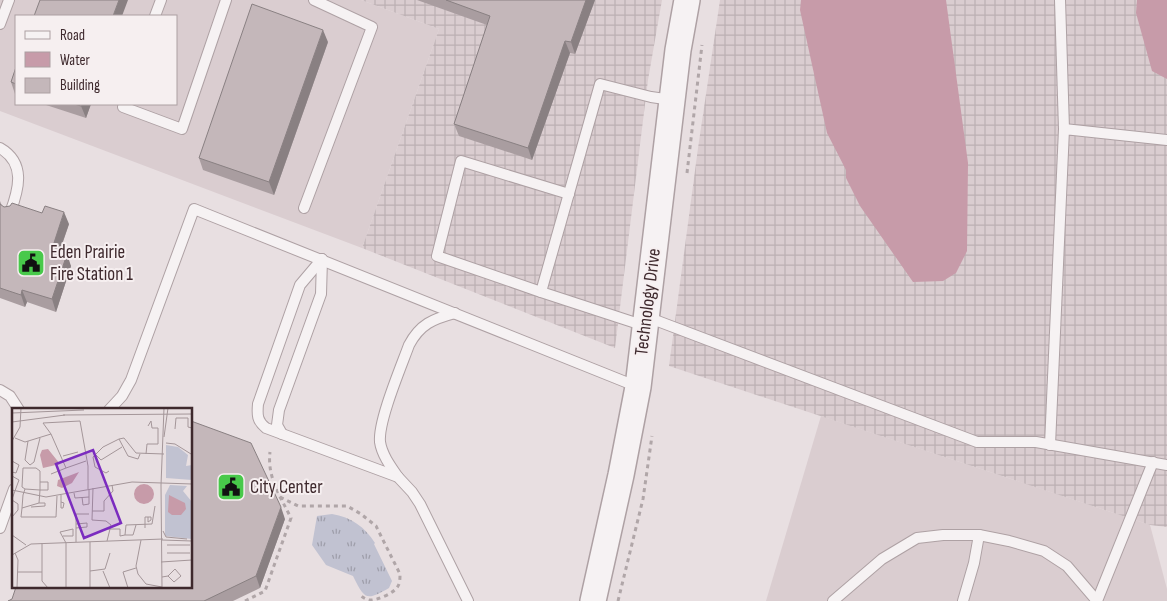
<svg xmlns="http://www.w3.org/2000/svg" width="1167" height="601" font-family="'Sofia Sans Condensed',sans-serif">
  <style>
    .built { fill: #dacdd0; fill-rule: evenodd }
    .industrial { fill: url(#industrial-grid) }
    .grass { fill: url(#grass-tufts) }
    .water { fill: #c79ba9 }
    .lines { fill: none; stroke-linecap: round; stroke-linejoin: round }
    .service-casing { stroke: #aea1a4; stroke-width: 12 }
    .tertiary-casing { stroke: #aea1a4; stroke-width: 28 }
    .path { stroke: #b0a6a8; stroke-width: 3; stroke-dasharray: 4 4; stroke-linecap: butt }
    .service { stroke: #f6f2f3; stroke-width: 10 }
    .tertiary { stroke: #f6f2f3; stroke-width: 25 }
    .wall { fill: #a99da0 }
    .shaded-wall { fill: #898082 }
    .building { fill: #c4b7ba; stroke: #898082 }
    .labels { text-anchor: middle; dominant-baseline: central; stroke-width: 4; stroke-linejoin: round; paint-order: stroke }
    .poi-label { font-size: 19px; fill: #3e292d; stroke: #f6eff0; text-anchor: start }
    .street-label { font-size: 19px; fill: #3e292d; stroke: #f6eff0 }
    .inset-road { fill: none; stroke: #a49699; stroke-width: 1 }
    .view { fill: #7b2cbf; fill-opacity: 0.15; stroke: #7b2cbf; stroke-width: 2.5 }
    .inset-edge { fill: none; stroke: #3e292d; stroke-width: 2.5 }
  </style>
  <defs>
    <pattern id="industrial-grid" width="8" height="8" patternUnits="userSpaceOnUse" patternTransform="scale(1.25)"><rect width="8" height="8" fill="#dacdd0"/><path d="M0 4h8M4 0v8" fill="none" stroke="#bcb0b3"/></pattern>
    <pattern id="grass-tufts" width="24" height="20" patternUnits="userSpaceOnUse" patternTransform="scale(1.25)"><rect width="24" height="20" fill="#c1c2d1"/><path d="M3 7l-1-3M5 7V3M7 7l1-3M15 17l-1-3M17 17v-4M19 17l1-3" fill="none" stroke="#9e9eaa"/></pattern>
  </defs>
  <rect width="100%" height="100%" fill="#e8dfe1"/>
  <!-- built -->
  <g class="built">
    <path d="M 0,0 L 361,0 L 439,29 L 362,248 L 0,111 ZM 16,16 L 176,16 L 176,104 L 16,104 Z"/>
    <polygon points="821,416 1150,525 1167,589 1167,601 766,601"/>
  </g>
  <!-- industrial -->
  <g class="industrial">
    <polygon points="361,0 662,0 648,80 615,348 362,248 439,29"/>
    <polygon points="720,0 1167,0 1167,527 1150,525 669,366 698,148"/>
  </g>
  <!-- grass -->
  <path class="grass" d="M 332,514 C 351,517 365,527 375,543 L 374,544 L 392,581 L 389,588 C 366,601 365,600 353,576 L 326,565 L 312,545 L 317,516 Z"/>
  <!-- water -->
  <g class="water">
    <polygon points="801,0 946,0 968,163 967,251 956,273 943,281 913,282 860,206 846,178 846,170 827,133 800,10"/>
    <polygon points="1137,0 1167,0 1167,79 1152,71 1136,13"/>
  </g>
  <g class="lines">
    <defs>
      <g id="service">
        <polyline points="1060,0 1064,129"/>
        <polyline points="155,16 161,0"/>
        <polyline points="0,24 9,0"/>
        <polyline points="124,104 123,107 182,129 226,0"/>
        <path d="M 0,148 C 26,163 19,189 10,213"/>
        <polyline points="304,208 372,27 314,0"/>
        <path d="M 322,259 L 300,285 L 258,404 C 257,415 257,421 266,428 L 398,477 L 412,492 L 420,504 L 468,601"/>
        <polyline points="541,292 437,256 461,161 569,194"/>
        <polyline points="647,317 977,442 1036,442 1167,465"/>
        <polyline points="645,326 541,292 600,84 651,97 672,100"/>
        <polyline points="0,390 10,396 19,410"/>
        <polyline points="109,410 122,396 131,380 194,209 638,387"/>
        <polyline points="282,434 277,425 279,410 321,294 322,259"/>
        <polyline points="1050,445 1064,129 1167,140"/>
        <path d="M 398,477 C 391,467 382,455 380,442 C 378,421 401,367 409,345 C 420,324 433,319 455,313"/>
        <polyline points="0,528 14,489"/>
        <polyline points="833,601 882,559 917,538 943,535 979,535 1009,541 1044,551 1067,566 1097,601"/>
        <polyline points="963,601 974,563 979,535"/>
        <polyline points="1097,601 1153,462"/>
      </g>
      <polyline id="tertiary" points="593,601 621,475 638,387 678,50 687,0"/>
    </defs>
    <!-- service casing -->
    <use href="#service" class="service-casing"/>
    <!-- tertiary casing -->
    <use href="#tertiary" class="tertiary-casing"/>
    <!-- path -->
    <g class="path">
      <polyline points="687,173 702,45"/>
      <path d="M 280,497 L 298,506 L 347,506 L 361,514 L 376,526 L 400,574 C 400,578 400,583 398,586 C 395,593 376,601 369,600 C 365,599 362,597 359,594"/>
      <path d="M 245,601 L 265,591 L 291,518 C 280,496 267,477 270,452"/>
      <polyline points="618,601 643,499 652,436"/>
    </g>
    <!-- service -->
    <use href="#service" class="service"/>
    <!-- tertiary -->
    <use href="#tertiary" class="tertiary"/>
  </g>
  <!-- wall -->
  <g class="wall">
    <polygon points="417,0 595,0 575,54 570,53 532,160 459,136 454,124 487,25"/>
    <polygon points="328,42 274,195 203,170 199,158"/>
    <polygon points="16,67 16,95 15,94 11,82"/>
    <polygon points="43,104 91,104 86,118"/>
    <polygon points="0,201 2,206 4,207 69,224 60,251 71,266 56,312 27,302 25,307 0,298"/>
    <polygon points="285,519 260,588 233,601 8,601 12,599"/>
  </g>
  <!-- shaded-wall -->
  <g class="shaded-wall">
    <polygon points="119,0 128,0 122,16 113,16"/>
    <polygon points="586,0 595,0 575,54 571,42"/>
    <polygon points="323,30 328,42 274,195 269,182"/>
    <polygon points="565,41 570,53 532,160 528,148"/>
    <polygon points="82,104 91,104 86,118 81,106"/>
    <polygon points="64,212 69,224 56,261 52,249"/>
    <polygon points="67,254 71,266 56,312 52,299"/>
    <polygon points="22,290 27,302 25,307 21,295"/>
    <polygon points="281,507 285,519 260,588 256,576"/>
  </g>
  <!-- building -->
  <g class="building">
    <polygon points="40,0 119,0 113,16 34,16"/>
    <polygon points="446,0 586,0 571,42 565,41 528,148 454,124 490,16"/>
    <polygon points="252,4 323,30 269,182 199,158"/>
    <polygon points="16,67 16,84 11,82"/>
    <polygon points="74,104 82,104 81,106"/>
    <polygon points="12,203 42,213 45,206 64,212 52,249 67,254 52,299 22,290 21,295 0,288 0,204 4,207 10,206"/>
    <polygon points="191,421 251,443 281,507 256,576 204,601 8,601 12,599 16,587 191,587"/>
  </g>
  <!-- icons -->
  <defs>
    <symbol id="civic-square" viewBox="-11 -11 22 22"><rect x="-9" y="-9" width="18" height="18" rx="4" fill="#48c94a" stroke="#f6eff0"/><path d="M-.6-6.5H3V-4.5H.6V-3L4-1V1h2V6H-6V1h2V-1L-.6-3ZM-1.2 2.5V6h2.4V2.5Z" fill="#111"/></symbol>
  </defs>
  <g fill-rule="evenodd">
    <use href="#civic-square" x="15" y="247" width="32" height="32"/>
    <use href="#civic-square" x="215" y="471" width="32" height="32"/>
  </g>
  <g class="labels">
    <!-- poi labels -->
    <g class="poi-label">
      <text x="50" y="252">Eden Prairie<tspan x="50" dy="22">Fire Station 1</tspan></text>
      <text x="250" y="487">City Center</text>
    </g>
    <!-- street labels -->
    <g class="street-label">
      <text transform="translate(648 302) rotate(-83)">Technology Drive</text>
    </g>
  </g>
  <!-- overview -->
  <g transform="translate(12 408)">
    <rect width="180" height="180" fill="#e8dfe1"/>
    <path d="M 154,37 L 166,39 L 176,47 L 174,58 L 180,57 L 180,72 L 154,70 Z" fill="#c1c2d1"/>
    <path d="M 158,77 L 175,78 L 171,83 L 180,94 L 180,131 L 153,128 L 153,87 Z" fill="#c1c2d1"/>
    <path d="M 36,41 L 48,56 L 31,60 L 28,47 L 30,42 ZM 67,64 L 60,75 L 50,80 L 45,78 L 46,72 ZM122 86a10 10 0 1 1 20 0a10 10 0 1 1-20 0ZM 157,87 L 173,95 L 174,101 L 169,107 L 160,107 L 156,104 Z" fill="#c79ba9"/>
    <path class="inset-road" d="M 0,5 L 72,2M 51,7 L 180,6M 0,14 L 53,7M 163,21 L 164,10 L 176,10 L 176,19 L 180,20M 39,26 L 54,60 L 74,53M 152,29 L 156,0M 3,30 L 13,34 L 39,26 L 31,15 L 68,13 L 76,58 L 76,81M 0,33 L 8,19 L 9,0M 16,33 L 13,52 L 18,57 L 22,54 L 28,30M 154,35 L 163,36 L 179,46M 83,46 L 89,52 L 110,39M 128,46 L 126,51 L 116,48 L 107,31 L 112,30 L 124,45 L 152,46M 134,46 L 135,36 L 146,36 L 146,20 L 140,20 L 139,13 L 136,18M 51,48 L 66,44M 0,53 L 7,57 L 4,65 L 0,64M 97,63 L 94,65 L 83,59 L 81,49 L 91,39 L 107,31M 39,66 L 54,60M 0,68 L 7,72 L 0,91M 28,74 L 36,74 L 36,82 L 28,82M 81,80 L 80,112 L 94,113 L 99,117 L 95,133M 13,81 L 10,79 L 11,60 L 24,60 L 28,63 L 28,82M 0,82 L 34,89 L 120,74 L 180,76M 62,85 L 63,90 L 77,89 L 77,81M 70,89 L 71,97 L 77,96 L 77,89M 0,92 L 6,96 L 6,102 L 0,109M 49,94 L 52,95 L 51,100 L 49,100 L 49,87M 19,99 L 33,98 L 33,95 L 27,95M 10,100 L 27,95 L 28,82 L 13,81 L 11,87 L 10,100 L 9,109 L 44,109 L 45,88M 80,103 L 92,103 L 92,93 L 101,83 L 100,77M 64,120 L 75,119 L 75,115 L 64,116M 133,120 L 133,109 L 139,109 L 139,112 L 136,114 L 136,109M 96,121 L 108,121 L 108,128 L 113,127 L 114,117 L 140,116 L 143,98M 151,123 L 154,129 L 175,131M 0,127 L 14,137M 113,127 L 121,127 L 124,117M 51,128 L 61,128 L 61,121 L 48,124 L 54,135 L 54,180M 129,132 L 124,158 L 126,166 L 134,176 L 150,179M 150,132 L 180,133M 64,134 L 64,106 L 77,106M 30,135 L 30,173 L 36,180M 155,137 L 178,137M 3,145 L 6,152 L 5,180M 155,145 L 178,145M 0,147 L 19,136 L 151,131M 149,154 L 180,152M 78,163 L 93,161 L 98,145M 91,163 L 98,180M 6,164 L 30,164M 150,169 L 156,168 L 162,174 L 169,168 L 163,161 L 156,168M 78,180 L 78,134M 116,180 L 111,164 L 124,160M 150,180 L 149,77 L 152,0"/>
    <path class="view" d="M 81,42 L 109,115 L 72,130 L 44,56 Z"/>
    <rect width="180" height="180" class="inset-edge"/>
  </g>
  <!-- legend -->
  <rect x="15" y="15" width="162" height="90" fill="#f6eff0" stroke="#aca0a2"/>
  <rect x="25" y="31" width="25" height="8" fill="#f6f2f3" stroke="#aca0a2"/>
  <text x="60" y="40" font-size="15" fill="#3e292d">Road</text>
  <rect x="25" y="52" width="25" height="15" fill="#c79ba9" stroke="#aca0a2"/>
  <text x="60" y="65" font-size="15" fill="#3e292d">Water</text>
  <rect x="25" y="78" width="25" height="15" fill="#c4b7ba" stroke="#aca0a2"/>
  <text x="60" y="90" font-size="15" fill="#3e292d">Building</text>
</svg>
